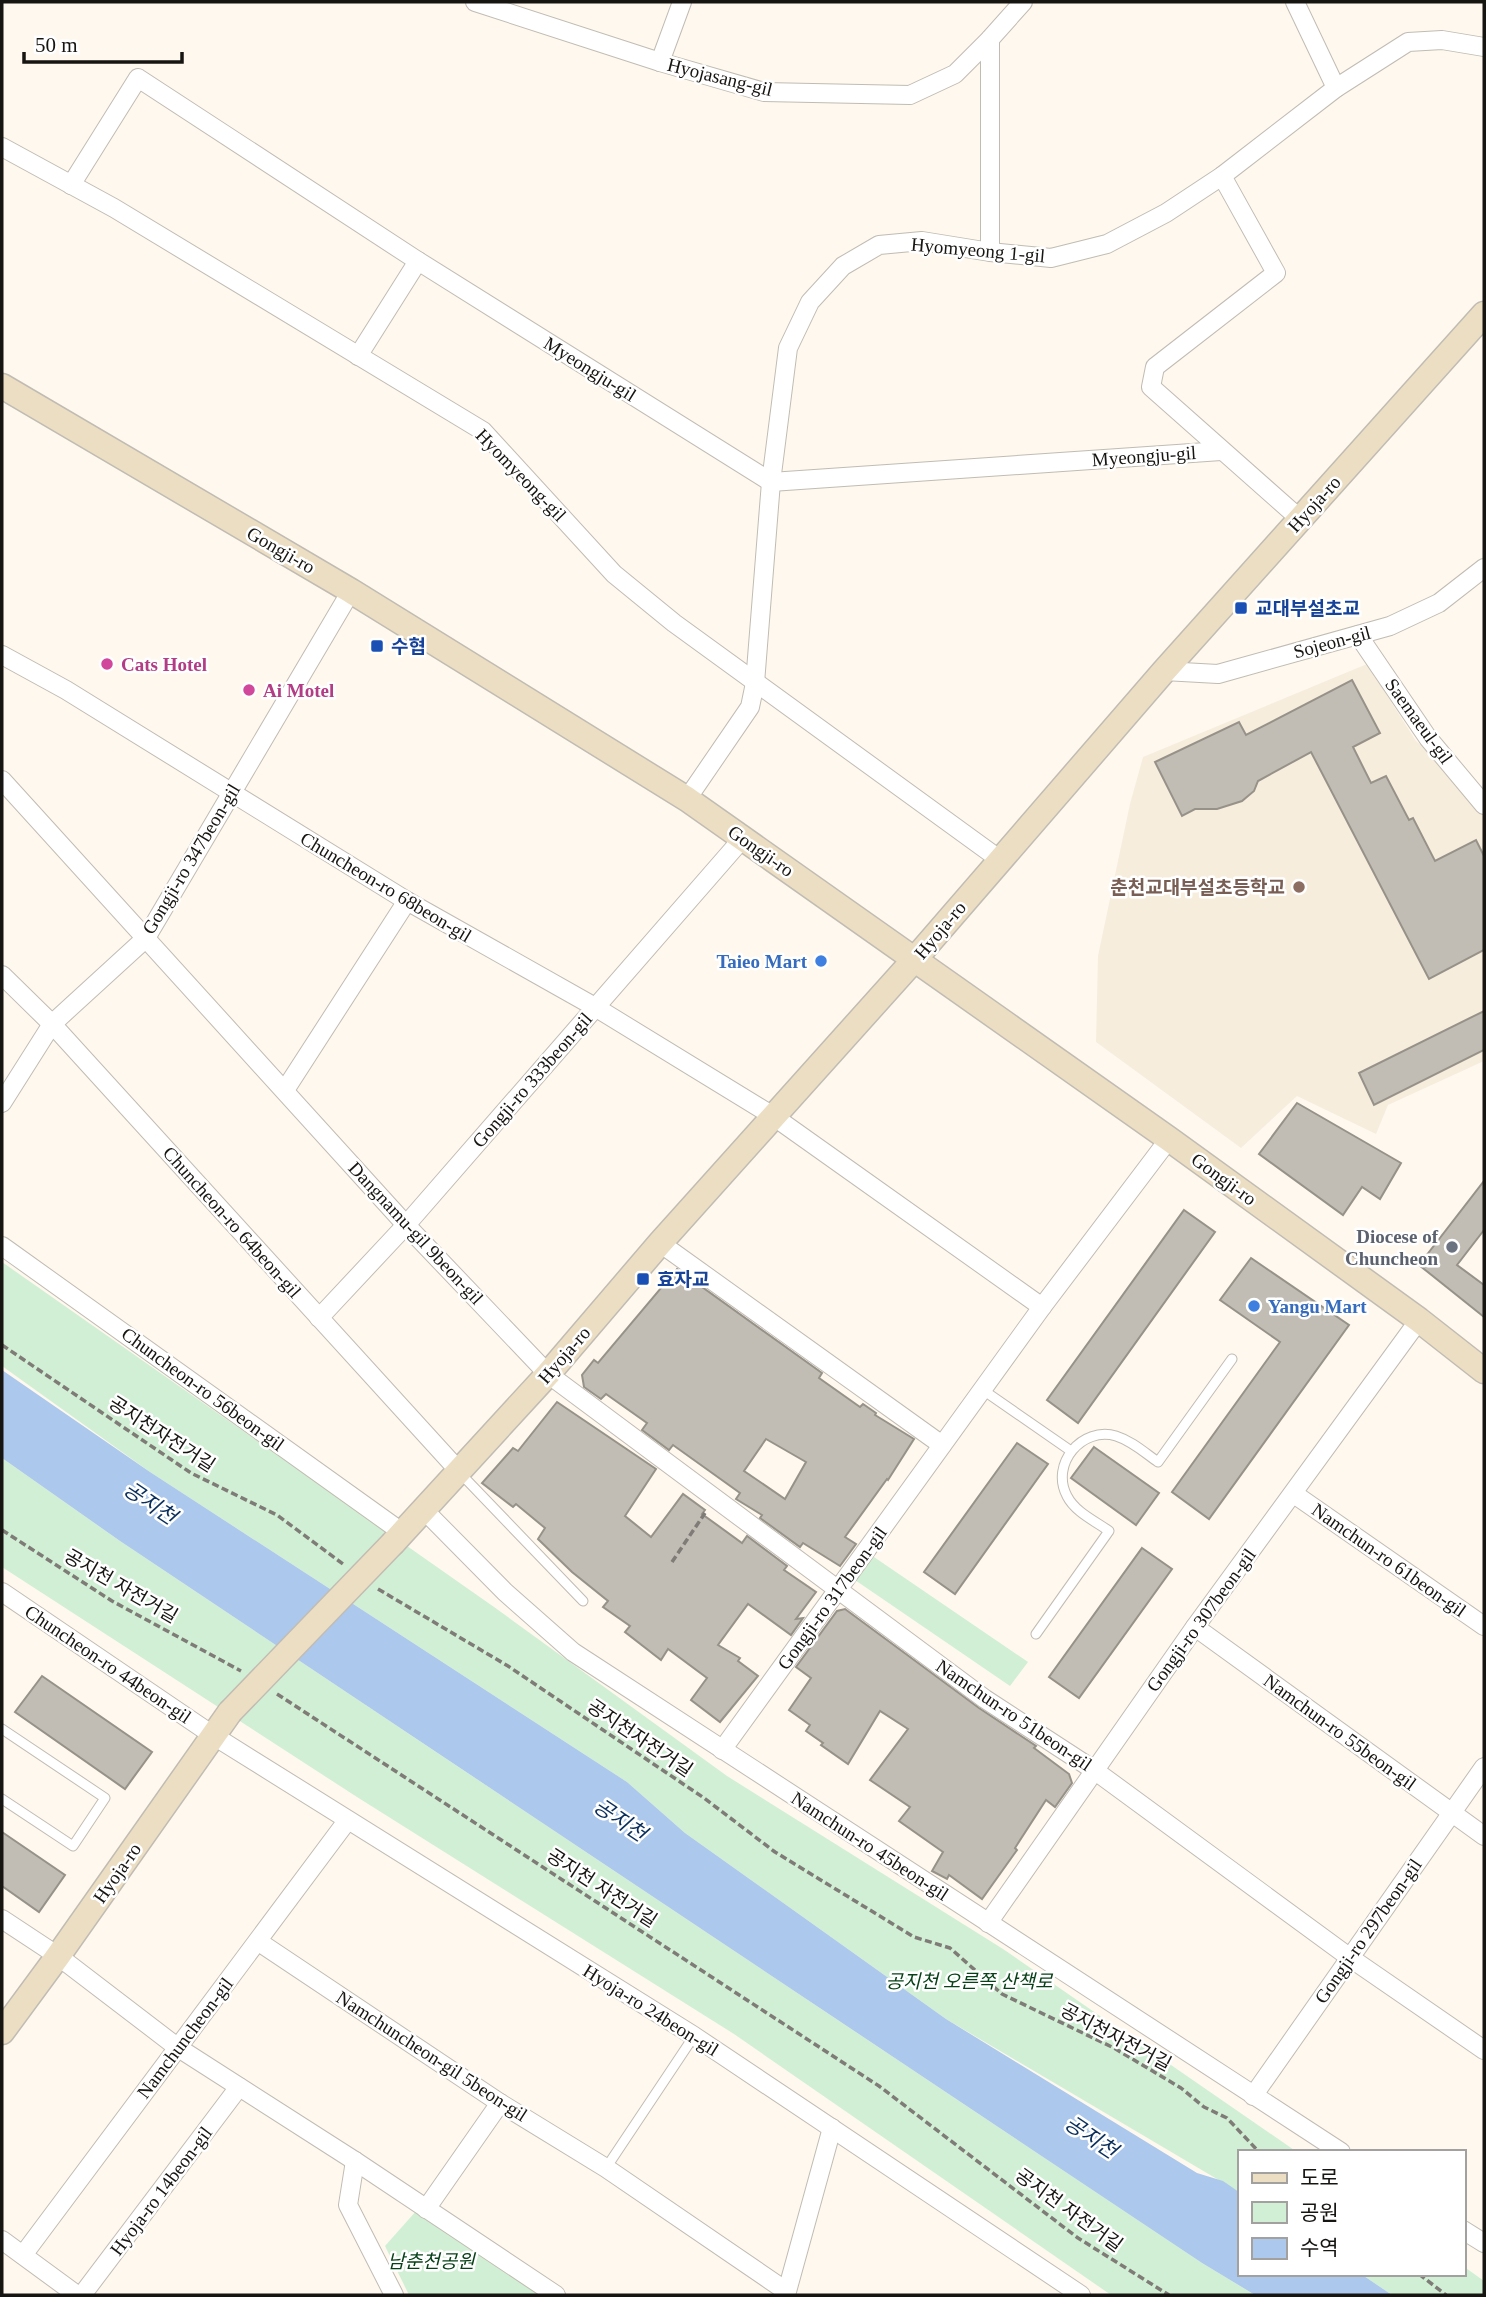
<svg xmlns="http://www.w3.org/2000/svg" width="1486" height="2297" font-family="'Times New Roman','Noto Sans KR',serif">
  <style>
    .built { fill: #f7eddd }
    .green { fill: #d1efd4 }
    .water { fill: #acc8ec }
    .building { fill: #c2bdb4; stroke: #979289; stroke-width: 2; fill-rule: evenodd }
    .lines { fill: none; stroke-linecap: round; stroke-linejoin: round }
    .lane-casing { stroke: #c1bcb3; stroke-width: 11 }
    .street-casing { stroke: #c1bcb3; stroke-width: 20 }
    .secondary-casing { stroke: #c1bcb3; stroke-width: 27 }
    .path { stroke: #7f7b76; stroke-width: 3.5; stroke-dasharray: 7 3.5; stroke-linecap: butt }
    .lane { stroke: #fff; stroke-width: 9 }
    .street { stroke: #fff; stroke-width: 18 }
    .secondary { stroke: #ecdec3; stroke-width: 24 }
    .secondary-bridge-casing { stroke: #c1bcb3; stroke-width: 27; stroke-linecap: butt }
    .secondary-bridge { stroke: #ecdec3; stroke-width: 24 }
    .transit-dot { fill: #1a4fb4; stroke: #fff; stroke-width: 2.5 }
    .hotel-dot { fill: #d1479c; stroke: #fff; stroke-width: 2.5 }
    .education-dot { fill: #8d6e63; stroke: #fff; stroke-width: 2.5 }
    .shop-dot { fill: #3f7fe0; stroke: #fff; stroke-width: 2.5 }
    .worship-dot { fill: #6b7280; stroke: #fff; stroke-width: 2.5 }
    .labels { text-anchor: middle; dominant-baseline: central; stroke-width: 5; stroke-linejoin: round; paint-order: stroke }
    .street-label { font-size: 19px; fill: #171512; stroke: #fff }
    .transit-label { font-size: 19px; font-weight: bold; fill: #164399; stroke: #fff; text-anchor: start }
    .hotel-label { font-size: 19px; font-weight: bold; fill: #b23c85; stroke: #fff; text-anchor: start }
    .education-label { font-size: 19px; font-weight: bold; fill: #785e54; stroke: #fff; text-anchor: end }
    .shop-label { font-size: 19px; font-weight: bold; fill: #366cbe; stroke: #fff; text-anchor: end }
    .worship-label { font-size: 19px; font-weight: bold; fill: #5b616d; stroke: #fff; text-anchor: end }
    .park-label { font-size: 19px; font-style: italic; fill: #074118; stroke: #fff }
    .water-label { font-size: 21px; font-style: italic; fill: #0a2f5b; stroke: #fff }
  </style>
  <rect width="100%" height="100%" fill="#fef8ef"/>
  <!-- built -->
  <polygon class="built" points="1367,664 1416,741 1446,766 1484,817 1484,1061 1388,1105 1376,1134 1297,1096 1241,1148 1096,1042 1098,956 1130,804 1143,757"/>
  <!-- green -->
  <g class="green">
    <polygon points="2,1262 494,1607 727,1776 1003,1949 1297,2152 1239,2152 1239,2192 946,2019 685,1833 627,1782 150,1472 2,1366"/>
    <polygon points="2,1458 120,1541 1202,2263 1255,2295 1111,2295 734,2034 357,1797 2,1567"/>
    <polygon points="871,1555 1028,1662 1010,1686 855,1580"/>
    <polygon points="417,2210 543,2295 409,2295 385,2246"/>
    <polygon points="1463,2266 1484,2281 1484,2295 1392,2295 1361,2274 1463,2274"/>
  </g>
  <!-- water -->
  <polygon class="water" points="2,1370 150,1472 627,1782 685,1833 946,2019 1197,2173 1223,2181 1239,2192 1239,2274 1361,2274 1392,2295 1255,2295 1202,2263 120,1541 2,1458"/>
  <!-- building -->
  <g class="building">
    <polygon points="1352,680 1380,733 1353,747 1371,783 1386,776 1409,820 1413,818 1435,861 1476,840 1484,856 1484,950 1429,979 1311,752 1258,781 1254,791 1242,801 1217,809 1195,809 1182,816 1155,762 1239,722 1246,735"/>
    <polygon points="1484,1011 1484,1050 1374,1105 1359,1073"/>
    <polygon points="1297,1103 1401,1163 1380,1199 1362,1187 1343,1215 1259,1154"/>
    <polygon points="1484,1181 1484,1230 1457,1265 1484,1285 1484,1317 1419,1265"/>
    <polygon points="1184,1210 1215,1232 1078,1423 1047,1400"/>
    <polygon points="1251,1258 1349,1325 1209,1519 1172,1492 1280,1342 1220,1300"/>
    <path d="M 677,1269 L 822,1373 L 819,1378 L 860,1407 L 863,1404 L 876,1413 L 875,1415 L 914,1439 L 888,1480 L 887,1479 L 845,1537 L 856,1544 L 840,1566 L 803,1543 L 800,1547 L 760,1518 L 762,1515 L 736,1499 L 740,1493 L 673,1445 L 669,1450 L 642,1430 L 647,1423 L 606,1394 L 601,1399 L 584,1387 L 582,1375 L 594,1360 L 598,1363 ZM 766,1439 L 806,1462 L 785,1499 L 744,1471 Z"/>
    <polygon points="557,1402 656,1469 625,1516 651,1537 683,1494 705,1510 702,1514 742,1543 747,1536 787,1566 784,1570 816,1592 796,1619 803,1618 791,1635 748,1604 718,1645 740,1658 738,1661 758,1676 720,1722 691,1700 707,1678 668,1649 661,1660 625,1632 630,1626 603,1607 608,1601 572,1572 538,1539 545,1528 516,1504 513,1507 482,1483 513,1448 518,1451"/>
    <polygon points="1017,1443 1048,1464 955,1594 924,1572"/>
    <polygon points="1094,1447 1159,1493 1136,1525 1071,1478"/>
    <polygon points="1142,1548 1172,1569 1079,1698 1049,1677"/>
    <polygon points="845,1609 979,1708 1036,1746 1034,1748 1069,1774 1072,1783 1055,1807 1046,1800 1015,1848 1017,1850 982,1899 949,1875 947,1879 932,1871 943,1852 899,1821 910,1807 870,1780 908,1729 880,1711 848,1764 821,1745 823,1743 806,1731 810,1725 789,1710 811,1678 796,1667 837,1611"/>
    <polygon points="42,1676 152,1752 125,1789 15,1712"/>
    <polygon points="2,1832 65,1875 39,1912 2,1886"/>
  </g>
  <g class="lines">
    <defs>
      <g id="lane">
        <polyline points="983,1390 1071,1451"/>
        <polyline points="460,1473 583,1601"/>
        <path d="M 1036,1634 L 1109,1531 C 1095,1521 1075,1512 1067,1496 C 1050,1464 1082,1426 1116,1436 C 1132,1441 1145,1453 1158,1462 L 1232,1359"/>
        <polyline points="2,1729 105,1798 73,1846 2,1799"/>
        <polyline points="606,2168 694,2036"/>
      </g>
      <g id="street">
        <polyline points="475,2 660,62 764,92 910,95 955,74 990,39 1023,2"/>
        <polyline points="1295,2 1336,88"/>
        <polyline points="660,62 682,2"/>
        <polyline points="2,147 114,208 483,431 614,574 674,623 999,859"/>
        <polyline points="1222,176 1276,273 1155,367 1151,387 1300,519"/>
        <polyline points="71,185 138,78 418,261 771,482 1221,451"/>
        <polyline points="990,252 990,39"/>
        <polyline points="358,356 418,261"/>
        <polyline points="1358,635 1428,738 1484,805"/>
        <polyline points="2,655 66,690 407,901 595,1007 773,1116 1042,1307"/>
        <polyline points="1164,671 1218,674 1390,626 1439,603 1484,568"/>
        <polyline points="2,780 406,1225 548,1374 985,1699 1094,1770 1349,1957 1484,2050"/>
        <polyline points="687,799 750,707 755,683 771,482 788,348 810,302 843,266 879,245 922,241 990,252 1051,258 1107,244 1166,213 1222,176 1336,88 1408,42 1442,40 1484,47"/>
        <polyline points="2,975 52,1024 459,1471"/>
        <polyline points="285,1090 407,901"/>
        <polyline points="2,1103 52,1024 146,938 351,591"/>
        <polyline points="660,1243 942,1445"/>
        <polyline points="2,1246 403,1533"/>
        <polyline points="319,1318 406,1225 743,838"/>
        <polyline points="1294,1494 1484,1626"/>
        <polyline points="424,1510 505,1592 573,1652 1341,2152"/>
        <polyline points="2,1592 214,1736 694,2036 1081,2295"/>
        <polyline points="1195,1627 1484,1836"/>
        <polyline points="722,1750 1042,1307 1169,1139"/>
        <polyline points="2,1919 58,1956 177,2047 355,2161 556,2295"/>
        <polyline points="988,1923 1195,1627 1419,1320"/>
        <polyline points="259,1942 500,2103 606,2168 786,2291"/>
        <polyline points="1253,2096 1484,1767"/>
        <polyline points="355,2161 348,2205 394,2295"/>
        <polyline points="426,2209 500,2103"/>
        <polyline points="1463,2230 1484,2243"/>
        <polyline points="2,2240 77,2295"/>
        <polyline points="23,2255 347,1821"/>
        <polyline points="82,2295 239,2087"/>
        <polyline points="786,2295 832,2128"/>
      </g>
      <g id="secondary">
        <polyline points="2,386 351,591 687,799 1169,1139 1419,1320 1484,1371"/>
        <polyline points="393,1543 548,1374 660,1243 914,960 1164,671 1484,314"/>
        <polyline points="2,2032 58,1956 230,1712"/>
      </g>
    </defs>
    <!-- lane casing -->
    <use href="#lane" class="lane-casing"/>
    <!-- street casing -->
    <use href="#street" class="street-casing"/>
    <!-- secondary casing -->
    <use href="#secondary" class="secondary-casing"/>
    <!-- path -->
    <g class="path">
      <polyline points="2,1345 191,1473 277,1515 343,1564"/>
      <polyline points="2,1530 112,1601 241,1671"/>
      <polyline points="672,1562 705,1513"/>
      <polyline points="378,1589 508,1666 704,1798 775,1852 914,1937 950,1948 1002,1994 1114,2048 1181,2088 1204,2107 1227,2118 1259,2152"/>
      <polyline points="277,1694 879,2086 1078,2238 1169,2295"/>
      <polyline points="1419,2274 1446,2295"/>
    </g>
    <!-- lane -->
    <use href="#lane" class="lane"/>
    <!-- street -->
    <use href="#street" class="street"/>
    <!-- secondary -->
    <use href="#secondary" class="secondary"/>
    <defs>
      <polyline id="secondary-bridge" points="230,1712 393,1543"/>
    </defs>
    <!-- secondary-bridge casing -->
    <use href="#secondary-bridge" class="secondary-bridge-casing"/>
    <!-- secondary-bridge -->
    <use href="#secondary-bridge" class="secondary-bridge"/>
  </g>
  <!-- markers -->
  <g class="transit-dot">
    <rect x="1234" y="601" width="14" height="14" rx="3.5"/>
    <rect x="370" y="639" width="14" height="14" rx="3.5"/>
    <rect x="636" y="1272" width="14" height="14" rx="3.5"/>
  </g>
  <g class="hotel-dot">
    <circle cx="107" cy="664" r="7"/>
    <circle cx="249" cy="690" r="7"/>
  </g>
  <circle class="education-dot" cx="1299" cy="887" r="7"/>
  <g class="shop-dot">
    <circle cx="821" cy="961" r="7"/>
    <circle cx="1254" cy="1306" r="7"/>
  </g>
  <circle class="worship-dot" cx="1452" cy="1247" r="7"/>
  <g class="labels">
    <!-- street labels -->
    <g class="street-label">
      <text transform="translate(720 77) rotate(14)">Hyojasang-gil</text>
      <text transform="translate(978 250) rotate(5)">Hyomyeong 1-gil</text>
      <text transform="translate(590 369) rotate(32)">Myeongju-gil</text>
      <text transform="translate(1144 456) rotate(-4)">Myeongju-gil</text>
      <text transform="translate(521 475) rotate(46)">Hyomyeong-gil</text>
      <text transform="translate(1314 504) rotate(-48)">Hyoja-ro</text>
      <text transform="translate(281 550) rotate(30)">Gongji-ro</text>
      <text transform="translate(1332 642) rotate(-15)">Sojeon-gil</text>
      <text transform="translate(1419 721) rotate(54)">Saemaeul-gil</text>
      <text transform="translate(761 851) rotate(35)">Gongji-ro</text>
      <text transform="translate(191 859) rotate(-59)">Gongji-ro 347beon-gil</text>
      <text transform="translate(386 887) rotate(31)">Chuncheon-ro 68beon-gil</text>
      <text transform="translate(940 930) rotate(-50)">Hyoja-ro</text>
      <text transform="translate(532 1080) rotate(-49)">Gongji-ro 333beon-gil</text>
      <text transform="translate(1224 1179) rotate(36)">Gongji-ro</text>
      <text transform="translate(232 1222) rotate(48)">Chuncheon-ro 64beon-gil</text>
      <text transform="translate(416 1233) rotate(47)">Dangnamu-gil 9beon-gil</text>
      <text transform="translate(564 1355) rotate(-49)">Hyoja-ro</text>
      <text transform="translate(203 1389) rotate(36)">Chuncheon-ro 56beon-gil</text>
      <text transform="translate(162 1434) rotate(33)">공지천자전거길</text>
      <text transform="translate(1389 1560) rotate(35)">Namchun-ro 61beon-gil</text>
      <text transform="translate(121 1586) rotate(30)">공지천 자전거길</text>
      <text transform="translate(832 1598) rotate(-54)">Gongji-ro 317beon-gil</text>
      <text transform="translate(1201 1620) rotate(-54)">Gongji-ro 307beon-gil</text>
      <text transform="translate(108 1664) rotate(34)">Chuncheon-ro 44beon-gil</text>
      <text transform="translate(1014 1715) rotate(34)">Namchun-ro 51beon-gil</text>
      <text transform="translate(1340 1732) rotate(36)">Namchun-ro 55beon-gil</text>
      <text transform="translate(640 1738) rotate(34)">공지천자전거길</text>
      <text transform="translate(870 1846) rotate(33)">Namchun-ro 45beon-gil</text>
      <text transform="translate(117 1873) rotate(-55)">Hyoja-ro</text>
      <text transform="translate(602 1888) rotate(33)">공지천 자전거길</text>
      <text transform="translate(1368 1931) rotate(-55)">Gongji-ro 297beon-gil</text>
      <text transform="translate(651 2010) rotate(32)">Hyoja-ro 24beon-gil</text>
      <text transform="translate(1116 2037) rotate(28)">공지천자전거길</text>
      <text transform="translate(185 2038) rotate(-53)">Namchuncheon-gil</text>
      <text transform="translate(432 2056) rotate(33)">Namchuncheon-gil 5beon-gil</text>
      <text transform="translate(161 2191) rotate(-53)">Hyoja-ro 14beon-gil</text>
      <text transform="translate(1069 2210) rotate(36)">공지천 자전거길</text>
    </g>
    <!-- transit labels -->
    <g class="transit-label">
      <text x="1255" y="608">교대부설초교</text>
      <text x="391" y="646">수협</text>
      <text x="657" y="1279">효자교</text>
    </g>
    <!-- hotel labels -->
    <g class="hotel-label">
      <text x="121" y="664">Cats Hotel</text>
      <text x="263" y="690">Ai Motel</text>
    </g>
    <!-- education labels -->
    <g class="education-label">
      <text x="1285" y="887">춘천교대부설초등학교</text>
    </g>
    <!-- shop labels -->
    <g class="shop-label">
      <text x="807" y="961">Taieo Mart</text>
      <text x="1268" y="1306" text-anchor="start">Yangu Mart</text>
    </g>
    <!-- worship labels -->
    <g class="worship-label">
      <text x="1438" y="1236">Diocese of<tspan x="1438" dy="22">Chuncheon</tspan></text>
    </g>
    <!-- park labels -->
    <g class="park-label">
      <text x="969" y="1981">공지천 오른쪽 산책로</text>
      <text x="431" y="2261">남춘천공원</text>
    </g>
    <!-- water labels -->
    <g class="water-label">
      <text transform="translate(150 1503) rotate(34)">공지천</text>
      <text transform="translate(620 1820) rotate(34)">공지천</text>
      <text transform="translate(1091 2137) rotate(34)">공지천</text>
    </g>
  </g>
  <!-- border -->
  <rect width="1486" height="2297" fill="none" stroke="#171512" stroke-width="7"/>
  <!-- legend -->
  <rect x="1238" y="2150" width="228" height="126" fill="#ffffff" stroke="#a2a1a0" stroke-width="2"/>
  <rect x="1252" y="2173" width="35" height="10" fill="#ecdec3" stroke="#a2a1a0" stroke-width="2"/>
  <text x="1300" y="2185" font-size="21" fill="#171512">도로</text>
  <rect x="1252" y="2202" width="35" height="21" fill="#d1efd4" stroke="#a2a1a0" stroke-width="2"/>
  <text x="1300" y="2220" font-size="21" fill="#171512">공원</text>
  <rect x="1252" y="2238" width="35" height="21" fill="#acc8ec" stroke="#a2a1a0" stroke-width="2"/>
  <text x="1300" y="2255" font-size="21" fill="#171512">수역</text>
  <!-- scale -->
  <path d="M24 52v10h158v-10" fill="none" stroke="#171512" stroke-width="3.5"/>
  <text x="35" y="52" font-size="21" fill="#171512" stroke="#ffffff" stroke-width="5" paint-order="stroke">50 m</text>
</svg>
